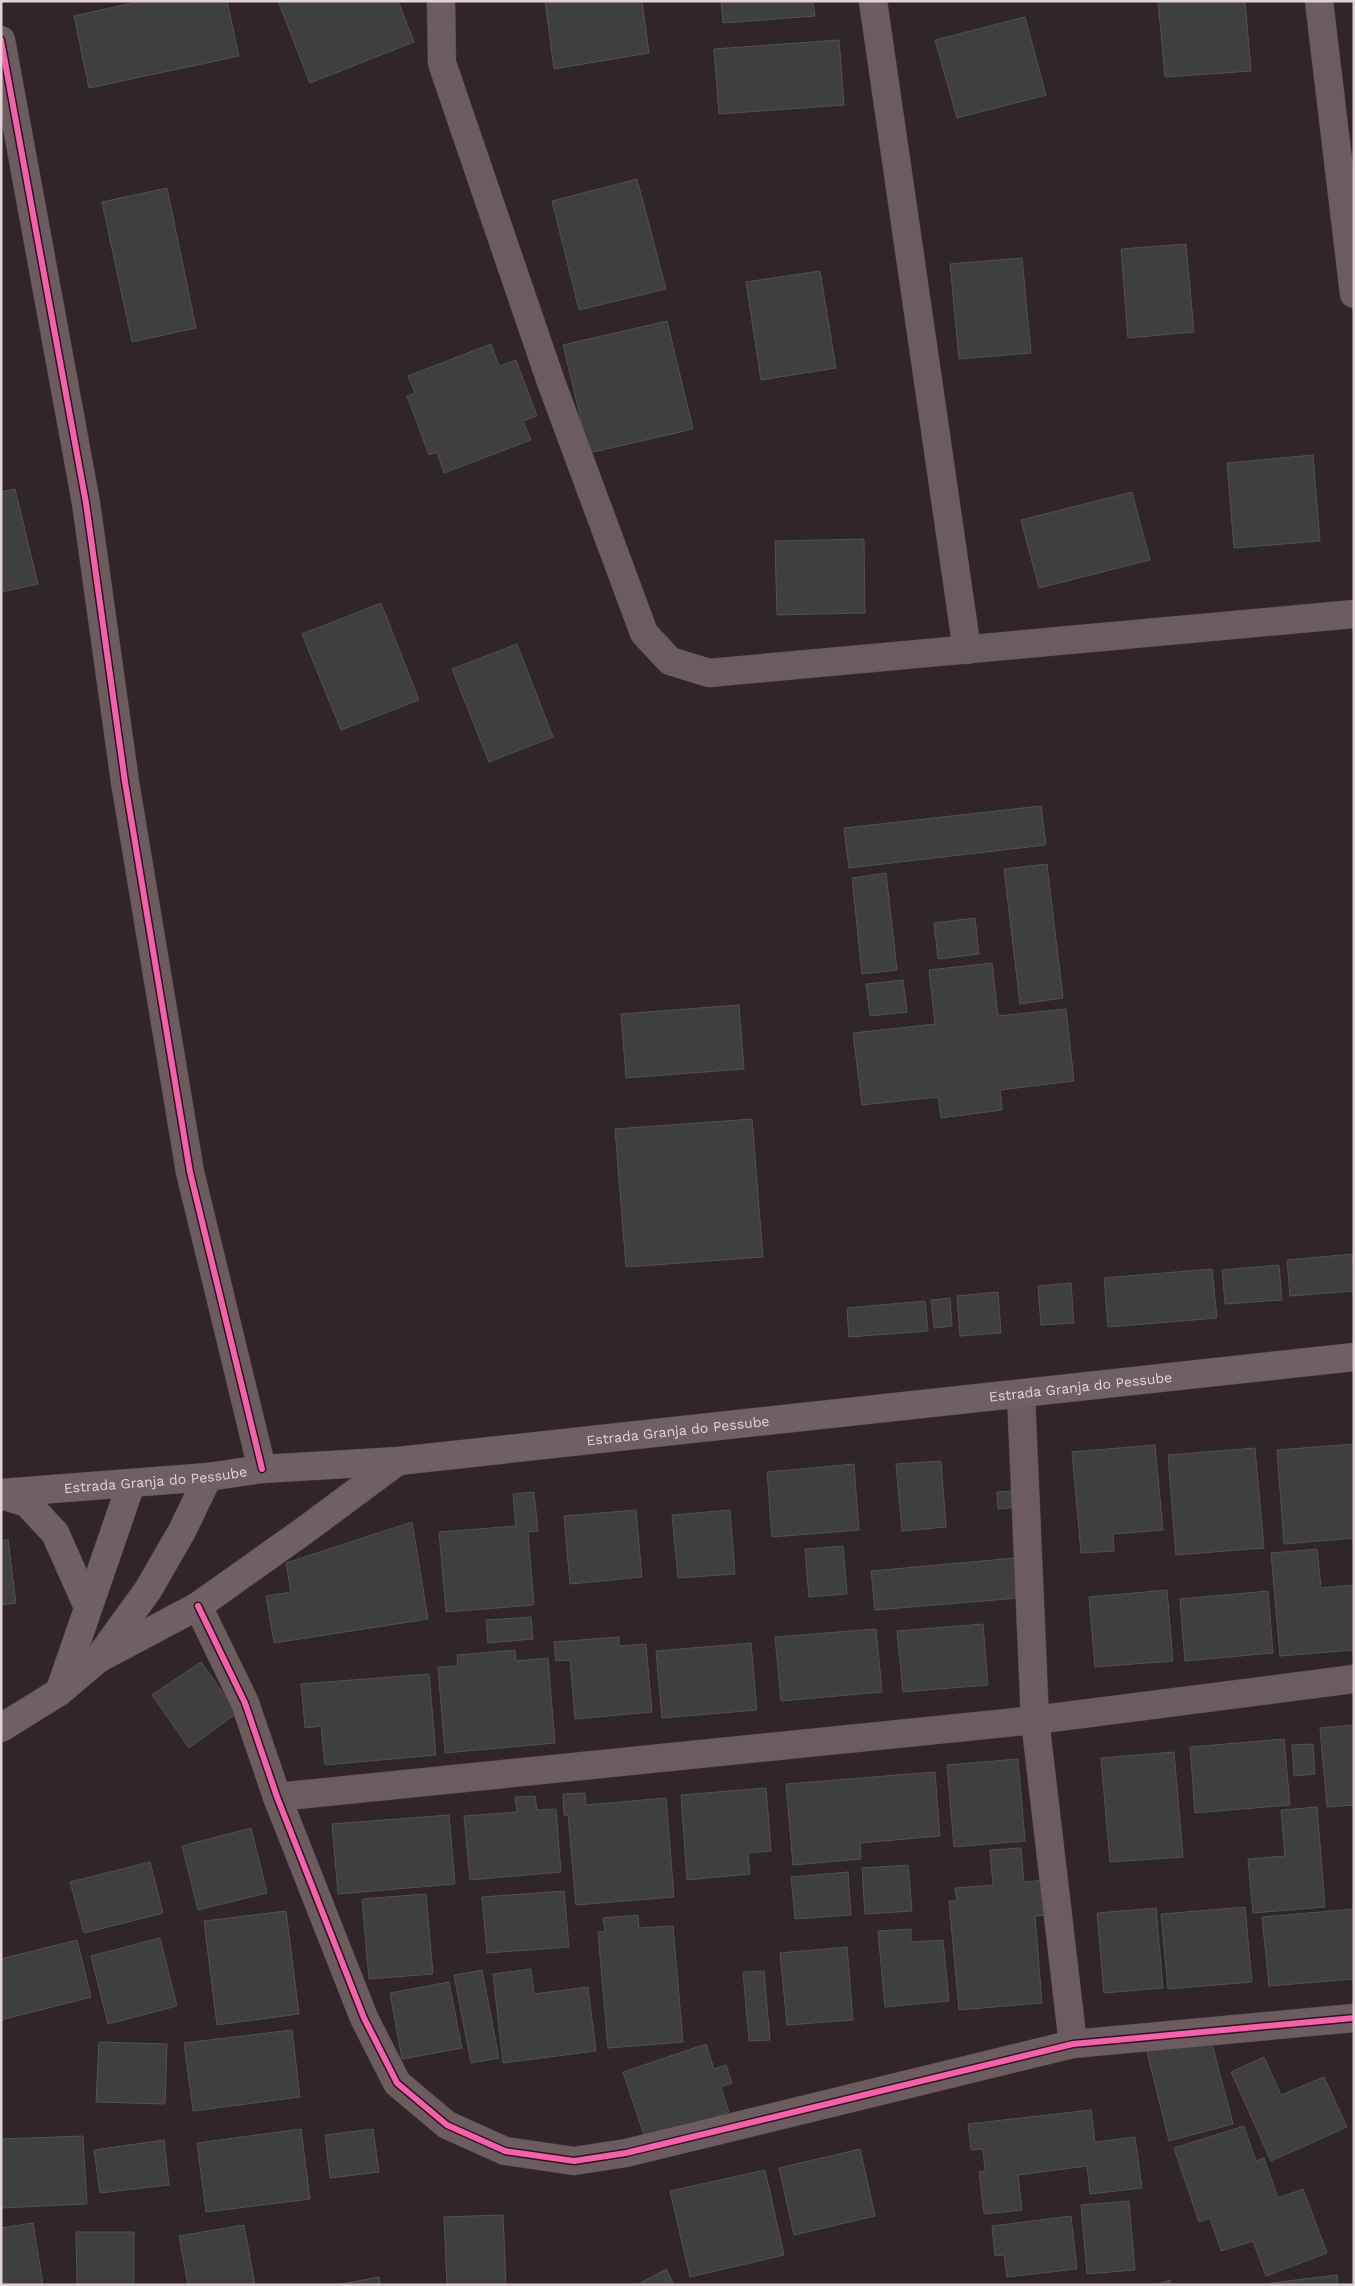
<svg xmlns="http://www.w3.org/2000/svg" width="1355" height="2286" font-family="'Work Sans',sans-serif">
  <style>
    .building { fill: #3f3e40; stroke: #515252 }
    .lines { fill: none; stroke-linecap: round; stroke-linejoin: round }
    .street-casing { stroke: #4c4245; stroke-width: 29 }
    .secondary-casing { stroke: #4c4245; stroke-width: 29 }
    .street { stroke: #6c5c60; stroke-width: 28 }
    .secondary { stroke: #705f64; stroke-width: 28 }
    .cycleway-casing { stroke: #2b161c; stroke-width: 9 }
    .cycleway { stroke: #f560ab; stroke-width: 6 }
    .labels { text-anchor: middle; dominant-baseline: central; stroke-width: 4; stroke-linejoin: round; paint-order: stroke }
    .street-label { font-size: 14px; fill: #e2d3d6; stroke: #2b161c }
  </style>
  <rect width="100%" height="100%" fill="#302528"/>
  <!-- building -->
  <g class="building">
    <polygon points="142,1 227,1 239,56 89,88 74,16"/>
    <polygon points="278,1 398,1 414,42 310,83"/>
    <polygon points="545,1 642,1 649,53 554,69"/>
    <polygon points="721,1 813,1 815,16 723,23"/>
    <polygon points="1158,1 1245,1 1251,71 1165,77"/>
    <polygon points="1025,17 1046,95 957,118 935,40"/>
    <polygon points="839,40 844,105 719,114 714,49"/>
    <polygon points="637,179 666,289 579,310 552,201"/>
    <polygon points="167,188 196,328 132,342 102,202"/>
    <polygon points="1186,244 1194,332 1128,338 1121,249"/>
    <polygon points="1022,258 1031,353 959,359 950,264"/>
    <polygon points="820,271 836,368 761,380 746,282"/>
    <polygon points="667,321 693,429 589,453 563,345"/>
    <polygon points="491,344 499,366 516,360 537,416 523,421 531,440 444,473 437,452 429,455 407,396 415,393 408,376"/>
    <polygon points="1313,455 1320,541 1234,548 1227,463"/>
    <polygon points="15,489 38,584 1,592 1,492"/>
    <polygon points="1132,492 1150,560 1039,588 1021,520"/>
    <polygon points="864,539 865,613 777,615 775,541"/>
    <polygon points="381,603 419,700 341,730 302,634"/>
    <polygon points="517,644 553,737 489,762 452,669"/>
    <polygon points="1041,806 1046,845 849,868 844,828"/>
    <polygon points="1047,864 1063,998 1020,1004 1004,869"/>
    <polygon points="886,873 897,970 862,974 852,878"/>
    <polygon points="975,918 979,954 938,959 934,923"/>
    <polygon points="992,963 998,1016 1066,1009 1074,1081 1000,1090 1002,1110 941,1118 938,1097 862,1105 853,1033 935,1024 929,970"/>
    <polygon points="903,980 907,1012 870,1016 866,984"/>
    <polygon points="739,1005 744,1069 626,1078 621,1014"/>
    <polygon points="752,1119 763,1257 626,1267 615,1129"/>
    <polygon points="1353,1254 1354,1291 1290,1296 1287,1260"/>
    <polygon points="1279,1265 1282,1300 1225,1304 1222,1270"/>
    <polygon points="1212,1269 1217,1318 1108,1327 1104,1278"/>
    <polygon points="1071,1283 1074,1323 1041,1325 1038,1286"/>
    <polygon points="998,1292 1001,1333 960,1336 957,1296"/>
    <polygon points="950,1298 952,1326 934,1328 931,1300"/>
    <polygon points="925,1301 928,1331 849,1337 847,1308"/>
    <polygon points="1354,1444 1354,1538 1284,1544 1277,1450"/>
    <polygon points="1155,1445 1163,1530 1113,1534 1114,1551 1081,1553 1072,1452"/>
    <polygon points="1255,1448 1264,1548 1176,1555 1168,1455"/>
    <polygon points="941,1461 946,1527 902,1531 896,1464"/>
    <polygon points="854,1464 859,1530 772,1537 767,1472"/>
    <polygon points="1016,1491 1018,1507 998,1509 997,1492"/>
    <polygon points="534,1492 538,1531 528,1532 534,1605 446,1612 439,1532 516,1526 513,1494"/>
    <polygon points="636,1510 642,1577 570,1584 564,1516"/>
    <polygon points="730,1510 735,1574 678,1578 672,1515"/>
    <polygon points="412,1522 428,1619 274,1643 266,1596 291,1592 286,1563"/>
    <polygon points="1,1540 8,1540 16,1603 1,1605"/>
    <polygon points="843,1546 847,1594 809,1597 805,1549"/>
    <polygon points="1317,1549 1321,1588 1354,1585 1354,1650 1280,1656 1271,1553"/>
    <polygon points="1015,1558 1019,1598 875,1610 871,1571"/>
    <polygon points="1167,1590 1173,1661 1095,1667 1089,1597"/>
    <polygon points="1268,1591 1273,1653 1185,1661 1180,1599"/>
    <polygon points="531,1617 533,1639 488,1643 486,1620"/>
    <polygon points="983,1624 988,1685 903,1692 897,1631"/>
    <polygon points="876,1629 882,1692 781,1701 775,1637"/>
    <polygon points="619,1637 619,1646 646,1644 652,1712 575,1719 570,1660 556,1661 554,1642"/>
    <polygon points="751,1643 757,1710 662,1718 656,1651"/>
    <polygon points="515,1650 516,1661 548,1658 555,1743 445,1753 438,1667 458,1666 457,1655"/>
    <polygon points="201,1662 237,1713 189,1748 152,1695"/>
    <polygon points="429,1674 436,1755 325,1765 321,1726 305,1728 301,1684"/>
    <polygon points="1354,1725 1354,1805 1327,1807 1320,1728"/>
    <polygon points="1284,1739 1290,1805 1195,1813 1190,1747"/>
    <polygon points="1313,1744 1315,1774 1294,1776 1292,1745"/>
    <polygon points="1174,1752 1183,1857 1110,1862 1101,1758"/>
    <polygon points="1018,1759 1025,1841 954,1847 947,1765"/>
    <polygon points="935,1772 940,1836 860,1843 861,1859 793,1865 786,1784"/>
    <polygon points="766,1788 771,1851 748,1853 750,1874 687,1880 681,1795"/>
    <polygon points="585,1793 586,1805 666,1798 674,1897 576,1905 568,1815 564,1815 563,1794"/>
    <polygon points="535,1796 537,1810 556,1809 561,1872 470,1880 464,1816 517,1812 515,1797"/>
    <polygon points="1317,1807 1325,1907 1253,1913 1248,1859 1285,1856 1281,1810"/>
    <polygon points="449,1815 455,1884 338,1894 332,1824"/>
    <polygon points="251,1828 267,1893 198,1910 182,1846"/>
    <polygon points="1021,1848 1024,1882 1046,1880 1049,1915 1035,1916 1042,2003 959,2010 949,1901 957,1901 955,1888 993,1885 990,1850"/>
    <polygon points="150,1862 163,1913 84,1933 70,1882"/>
    <polygon points="908,1865 912,1911 865,1914 862,1868"/>
    <polygon points="848,1872 851,1915 795,1919 791,1877"/>
    <polygon points="564,1891 569,1947 487,1953 482,1897"/>
    <polygon points="426,1894 433,1974 369,1979 362,1899"/>
    <polygon points="1245,1907 1252,1982 1168,1989 1161,1914"/>
    <polygon points="1156,1908 1163,1988 1104,1993 1097,1913"/>
    <polygon points="1354,1909 1354,1979 1269,1986 1262,1917"/>
    <polygon points="286,1911 299,2014 217,2025 204,1921"/>
    <polygon points="638,1915 639,1928 673,1926 683,2042 608,2048 598,1932 605,1931 603,1918"/>
    <polygon points="911,1929 911,1942 943,1940 949,2001 885,2007 878,1931"/>
    <polygon points="160,1938 177,2006 108,2024 91,1956"/>
    <polygon points="77,1940 91,1997 1,2020 1,1959"/>
    <polygon points="847,1947 853,2020 787,2025 780,1953"/>
    <polygon points="531,1969 534,1994 588,1987 596,2051 503,2063 493,1974"/>
    <polygon points="482,1970 499,2058 471,2063 454,1975"/>
    <polygon points="764,1971 770,2040 749,2041 743,1972"/>
    <polygon points="449,1982 462,2048 402,2059 390,1993"/>
    <polygon points="292,2030 300,2097 193,2111 184,2043"/>
    <polygon points="1210,2036 1233,2124 1169,2141 1147,2052"/>
    <polygon points="99,2042 167,2044 165,2104 96,2102"/>
    <polygon points="706,2044 714,2069 726,2065 732,2083 721,2087 729,2112 646,2141 623,2072"/>
    <polygon points="1264,2057 1281,2095 1324,2077 1347,2127 1271,2161 1231,2072"/>
    <polygon points="1091,2110 1095,2142 1135,2137 1142,2188 1090,2194 1087,2166 1018,2175 1022,2210 984,2214 979,2172 985,2171 983,2149 971,2150 968,2124"/>
    <polygon points="1244,2126 1256,2161 1264,2158 1278,2198 1303,2189 1327,2253 1266,2276 1253,2241 1221,2251 1210,2218 1199,2222 1174,2148"/>
    <polygon points="301,2129 310,2199 206,2212 197,2143"/>
    <polygon points="373,2129 379,2172 330,2178 325,2135"/>
    <polygon points="83,2136 87,2204 1,2208 1,2139"/>
    <polygon points="164,2140 169,2185 100,2193 94,2150"/>
    <polygon points="860,2149 875,2216 794,2235 779,2168"/>
    <polygon points="765,2170 784,2255 690,2277 670,2191"/>
    <polygon points="1129,2201 1135,2270 1087,2274 1081,2205"/>
    <polygon points="503,2215 506,2285 447,2285 444,2217"/>
    <polygon points="1071,2216 1077,2269 1007,2277 1004,2255 995,2256 992,2226"/>
    <polygon points="33,2223 43,2285 1,2285 1,2228"/>
    <polygon points="244,2225 255,2285 188,2285 179,2236"/>
    <polygon points="76,2232 134,2232 134,2285 77,2285"/>
    <polygon points="666,2269 674,2285 637,2285"/>
    <polygon points="1337,2275 1338,2285 1271,2285 1271,2283"/>
    <polygon points="379,2277 380,2285 336,2285"/>
    <polygon points="1170,2280 1171,2285 1156,2285"/>
  </g>
  <g class="lines">
    <defs>
      <g id="street">
        <polyline points="441,1 442,63 551,382 644,633 670,661 709,673 1354,614"/>
        <polyline points="873,1 967,650"/>
        <polyline points="1319,1 1354,294"/>
        <polyline points="1,40 86,503 125,782 190,1172 262,1469"/>
        <polyline points="1021,1394 1035,1720 1073,2044"/>
        <polyline points="198,1606 245,1703 277,1797 364,2018 397,2083 447,2125 505,2151 574,2161 626,2153 1073,2044 1354,2018"/>
        <polyline points="277,1797 1035,1720 1354,1679"/>
      </g>
      <g id="secondary">
        <path id="s1" d="M 1,1493 L 208,1477 L 262,1469 L 398,1461 L 1354,1357"/>
        <polyline points="1,1495 27,1503 55,1533 88,1607"/>
        <polyline points="98,1659 198,1606 305,1530 398,1461"/>
        <polyline points="60,1690 131,1484"/>
        <polyline points="1,1728 59,1692 98,1659 148,1590 182,1531 208,1477"/>
      </g>
    </defs>
    <!-- street casing -->
    <use href="#street" class="street-casing"/>
    <!-- secondary casing -->
    <use href="#secondary" class="secondary-casing"/>
    <!-- street -->
    <use href="#street" class="street"/>
    <!-- secondary -->
    <use href="#secondary" class="secondary"/>
    <defs>
      <g id="cycleway">
        <polyline points="1,40 86,503 125,782 190,1172 262,1469"/>
        <polyline points="198,1606 245,1703 277,1797 364,2018 397,2083 447,2125 505,2151 574,2161 626,2153 1073,2044 1354,2018"/>
      </g>
    </defs>
    <!-- cycleway casing -->
    <use href="#cycleway" class="cycleway-casing"/>
    <!-- cycleway -->
    <use href="#cycleway" class="cycleway"/>
  </g>
  <g class="labels">
    <!-- street labels -->
    <g class="street-label">
      <text stroke="none"><textPath href="#s1" startOffset="1085">Estrada Granja do Pessube</textPath></text>
      <text stroke="none"><textPath href="#s1" startOffset="680">Estrada Granja do Pessube</textPath></text>
      <text stroke="none"><textPath href="#s1" startOffset="155">Estrada Granja do Pessube</textPath></text>
    </g>
  </g>
  <!-- border -->
  <rect width="1355" height="2286" fill="none" stroke="#e2d3d6" stroke-width="5"/>
</svg>
